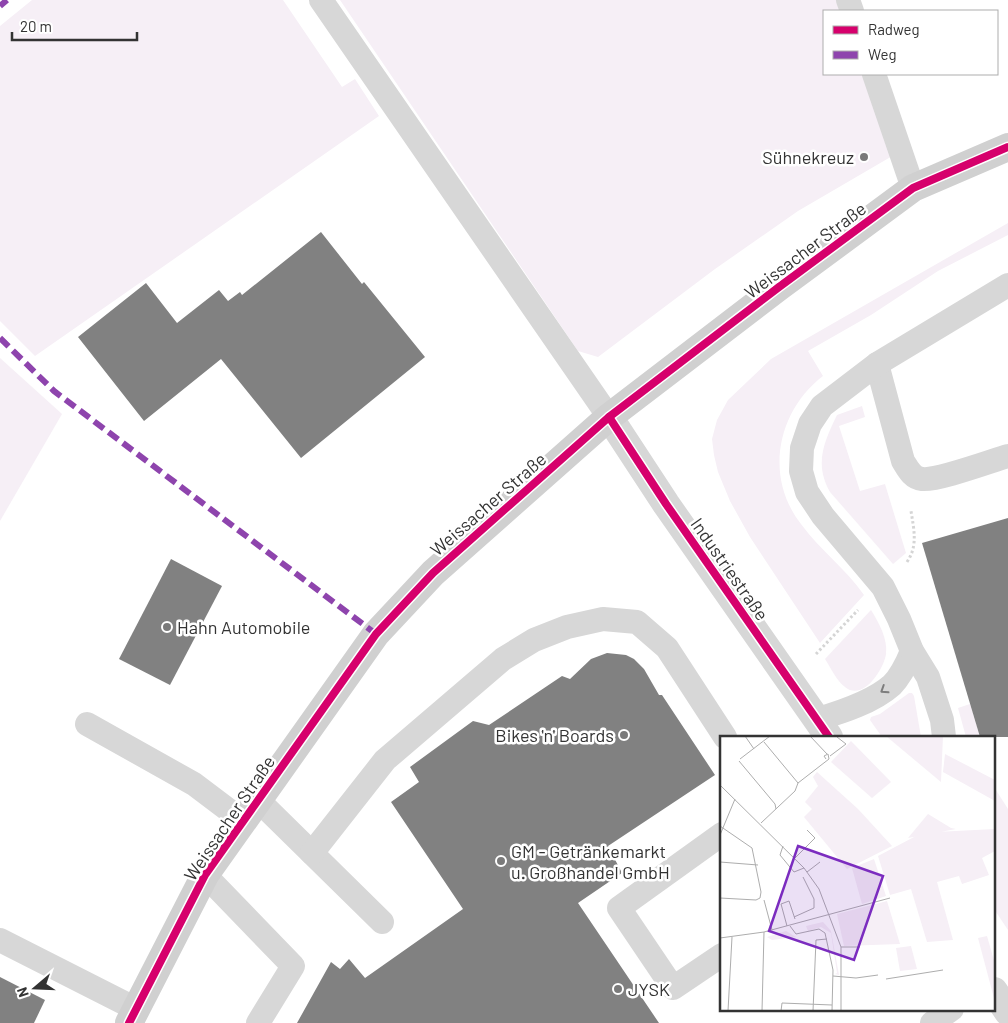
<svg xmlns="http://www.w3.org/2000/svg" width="1008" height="1023" font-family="Barlow,sans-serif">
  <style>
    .green { fill: #f6eff6 }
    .building { fill: #818181 }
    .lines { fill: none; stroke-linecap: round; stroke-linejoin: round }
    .path { stroke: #d5d5d5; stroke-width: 3; stroke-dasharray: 2.5 2.5; stroke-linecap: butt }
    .lane { stroke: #d7d7d7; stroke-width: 24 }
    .street { stroke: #d7d7d7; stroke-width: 28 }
    .secondary { stroke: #d0d0d0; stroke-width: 28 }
    .quiet { stroke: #8e44ad; stroke-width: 6; stroke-dasharray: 12 6; stroke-linecap: butt }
    .cycleway-casing { stroke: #fff; stroke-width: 11 }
    .cycleway { stroke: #d6006c; stroke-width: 8 }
    .oneway { stroke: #7d7d7d }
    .poi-dot { fill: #7a7a7a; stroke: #fff; stroke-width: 2 }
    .labels { text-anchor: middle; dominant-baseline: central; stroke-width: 5; stroke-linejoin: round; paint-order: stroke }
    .poi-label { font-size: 18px; fill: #333; stroke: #fff; text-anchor: start }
    .street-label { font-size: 18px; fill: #333; stroke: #fff }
    .inset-road { fill: none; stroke: #adadad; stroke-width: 1 }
    .view { fill: #7b2cbf; fill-opacity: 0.15; stroke: #7b2cbf; stroke-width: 2.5 }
    .inset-edge { fill: none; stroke: #333; stroke-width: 2.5 }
  </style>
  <rect width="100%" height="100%" fill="#fff"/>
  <!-- green -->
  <g class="green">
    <polygon points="32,0 283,0 342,87 355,79 379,116 35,356 0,321 0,26"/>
    <polygon points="340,0 836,0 840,11 824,11 824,74 864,74 894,155 798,211 715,269 598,357 578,351"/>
    <path d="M 1008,223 L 1008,235 L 938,271 L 871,315 L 808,351 L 823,376 C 777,411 764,477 801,524 C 820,550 846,569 864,595 L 820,643 L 750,537 L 730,501 L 718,472 L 714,455 L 712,439 L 717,420 L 728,400 L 771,359 Z"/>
    <polygon points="0,358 62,414 0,521"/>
    <path d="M 862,406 L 865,417 L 839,426 L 860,491 L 885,484 L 906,553 L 893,564 L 830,492 C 814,464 824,442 837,415 Z"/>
    <path d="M 871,610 C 879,623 888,639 886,654 C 884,669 863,702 845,687 C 836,680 831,668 825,659 Z"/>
    <polygon points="909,693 912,693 914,696 921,737 882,737 870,720 871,717 880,714"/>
    <polygon points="970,704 980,737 966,737 958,708"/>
    <polygon points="994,787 1008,809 1008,930 994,909"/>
  </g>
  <!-- building -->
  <g class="building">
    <polygon points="321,232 362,284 364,282 425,357 301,458 221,359 144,421 78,337 146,283 177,323 219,290 228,301 240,292 242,295"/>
    <polygon points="1008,518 1008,737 980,737 922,543"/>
    <polygon points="171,559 222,586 170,685 119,659"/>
    <polygon points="607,653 626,655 634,659 644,669 659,695 662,695 715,775 608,846 622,873 578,903 659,1023 297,1023 331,962 340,969 349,959 365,978 463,909 391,802 419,782 410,767 473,721 489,725 562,676 570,679 591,659"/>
    <polygon points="0,977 45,1000 34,1023 0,1023"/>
  </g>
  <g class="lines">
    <!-- path -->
    <g class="path">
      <path d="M 907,562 C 918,546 914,530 911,511"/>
      <polyline points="816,654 858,610"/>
    </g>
    <!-- lane -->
    <g class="lane">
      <polyline points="321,0 609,417"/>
      <polyline points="848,0 852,11"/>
      <polyline points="874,74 913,188"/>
      <path d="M 877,364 L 903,461 C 908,469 912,478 922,479 C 937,481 991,461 1008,456"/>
      <path d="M 818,719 C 842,712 873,702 892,685 C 901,676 907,663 912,651"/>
      <polyline points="87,724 194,784 243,821"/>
      <polyline points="944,737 942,720 928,677 912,651 899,619 883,587 823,516 807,492 801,471 802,448 810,424 822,406 877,364 1008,285"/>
      <polyline points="258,800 382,922"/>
      <polyline points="722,834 619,908 673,988 722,955"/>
      <polyline points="312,853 385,760 503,659 534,640 567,627 603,619 637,622 667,648 725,737"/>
      <polyline points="205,875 293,966 258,1023"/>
      <polyline points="0,940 136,1009"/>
      <polyline points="932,1023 952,1009"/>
    </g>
    <!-- street -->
    <g class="street">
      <polyline points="609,417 666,504 829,737"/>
      <polyline points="994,991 1008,1012"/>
    </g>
    <!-- secondary -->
    <polyline class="secondary" points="129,1023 205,875 376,634 433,573 609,417 779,287 913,188 1008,147"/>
    <!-- quiet -->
    <g class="quiet">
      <polyline points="0,6 7,0"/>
      <polyline points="0,338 54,391 376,634"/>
    </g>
    <defs>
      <g id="cycleway">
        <polyline points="609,417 666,504 829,737"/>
        <polyline points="129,1023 205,875 376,634 433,573 609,417 779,287 913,188 1008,147"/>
      </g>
    </defs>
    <!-- cycleway casing -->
    <use href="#cycleway" class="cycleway-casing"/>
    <!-- cycleway -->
    <use href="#cycleway" class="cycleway"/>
  </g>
  <!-- one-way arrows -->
  <defs><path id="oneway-chevron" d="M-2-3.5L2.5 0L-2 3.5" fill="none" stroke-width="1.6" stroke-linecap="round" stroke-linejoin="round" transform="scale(1.25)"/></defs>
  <use class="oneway" href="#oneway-chevron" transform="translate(884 690) rotate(147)"/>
  <!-- markers -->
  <g class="poi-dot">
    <circle cx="864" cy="157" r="5"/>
    <circle cx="167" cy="627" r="5"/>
    <circle cx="624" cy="735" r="5"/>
    <circle cx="501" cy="861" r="5"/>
    <circle cx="618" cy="989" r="5"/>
  </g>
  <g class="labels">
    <!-- poi labels -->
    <g class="poi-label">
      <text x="854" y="157" text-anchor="end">Sühnekreuz</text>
      <text x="177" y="627">Hahn Automobile</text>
      <text x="614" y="735" text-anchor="end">Bikes 'n' Boards</text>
      <text x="511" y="851">GM - Getränkemarkt<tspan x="511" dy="21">u. Großhandel GmbH</tspan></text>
      <text x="628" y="989">JYSK</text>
    </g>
    <!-- street labels -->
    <g class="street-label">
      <text transform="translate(805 250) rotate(-37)">Weissacher Straße</text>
      <text transform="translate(488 504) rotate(-41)">Weissacher Straße</text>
      <text transform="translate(730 569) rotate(55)">Industriestraße</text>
      <text transform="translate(229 818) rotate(-56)">Weissacher Straße</text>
    </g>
  </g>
  <!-- overview -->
  <g transform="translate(720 736)">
    <rect width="275" height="275" fill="#fff"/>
    <path d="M 166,0 L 223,0 L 221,46 ZM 131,5 L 171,46 L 152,62 L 111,26 ZM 225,18 L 275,44 L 275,65 L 223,36 ZM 97,36 L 138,73 L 172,110 L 127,133 L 84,81 L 92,73 L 85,66 L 98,50 L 93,41 ZM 208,78 L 231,92 L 236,93 L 188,102 ZM 275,93 L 275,115 L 262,122 L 269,139 L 242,148 L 239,140 L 217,146 L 233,204 L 207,206 L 191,153 L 170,159 L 158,120 L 194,101 L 216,96 ZM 154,123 L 166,160 L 142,168 L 132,132 ZM 167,165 L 180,208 L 124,210 L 117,178 ZM 103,186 L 111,195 L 119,239 L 115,238 L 117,237 L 111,197 L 101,191 L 88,195 L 86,190 ZM 66,195 L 76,201 L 52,204 L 47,201 ZM 267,200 L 275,228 L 275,266 L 258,202 ZM 191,210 L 197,233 L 180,235 L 176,212 Z" fill="#f6eff6"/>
    <path class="inset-road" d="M 25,0 L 34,13M 90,0 L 107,18M 44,6 L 78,47M 110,20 L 126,8 L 117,1M 20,23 L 50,0M 19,25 L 55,68 L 56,73M 0,49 L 84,132 L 99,153 L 121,211 L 121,275M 41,87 L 75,55 L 78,47 L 109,23 L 108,18 L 104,20 L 106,23M 0,90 L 32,112 L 41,156 L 40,162 L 36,164 L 0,162M 0,99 L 15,63M 63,110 L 60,119 L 74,136 L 84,132M 75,122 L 95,102 L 87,94M 0,126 L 38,129M 87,136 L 100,126M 44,164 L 52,194M 74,181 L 94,172 L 94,163 L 83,141M 67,190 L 61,168 L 69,165 L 75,183M 70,190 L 76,198 L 99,193 L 105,197 L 113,234 L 112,275M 0,202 L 44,196 L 170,162M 121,211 L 140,211M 113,240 L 136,242 L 158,239M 166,243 L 223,234M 8,275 L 12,201M 42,275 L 44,196M 61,275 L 62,267 L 112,269M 93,275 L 96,204 L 107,203"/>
    <path class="view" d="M 78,110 L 163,140 L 134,224 L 49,195 Z"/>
    <rect width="275" height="275" class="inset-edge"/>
  </g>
  <!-- legend -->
  <rect x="823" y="10" width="175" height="65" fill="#ffffff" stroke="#adadad"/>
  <rect x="833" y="26" width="25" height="8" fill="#d6006c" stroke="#adadad"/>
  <text x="868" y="35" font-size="15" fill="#333333">Radweg</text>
  <rect x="833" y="51" width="25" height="8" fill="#8e44ad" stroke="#adadad"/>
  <text x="868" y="60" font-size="15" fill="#333333">Weg</text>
  <!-- north arrow -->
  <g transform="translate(35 988) rotate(251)" stroke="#ffffff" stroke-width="4" paint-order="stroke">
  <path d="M0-4L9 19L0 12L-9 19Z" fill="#333333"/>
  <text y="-8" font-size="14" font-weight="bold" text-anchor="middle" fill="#333333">N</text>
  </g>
  <!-- scale -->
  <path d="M12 32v8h125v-8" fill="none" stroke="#333333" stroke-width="2.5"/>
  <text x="20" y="32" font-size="15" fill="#333333" stroke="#ffffff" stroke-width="4" paint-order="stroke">20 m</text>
</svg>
